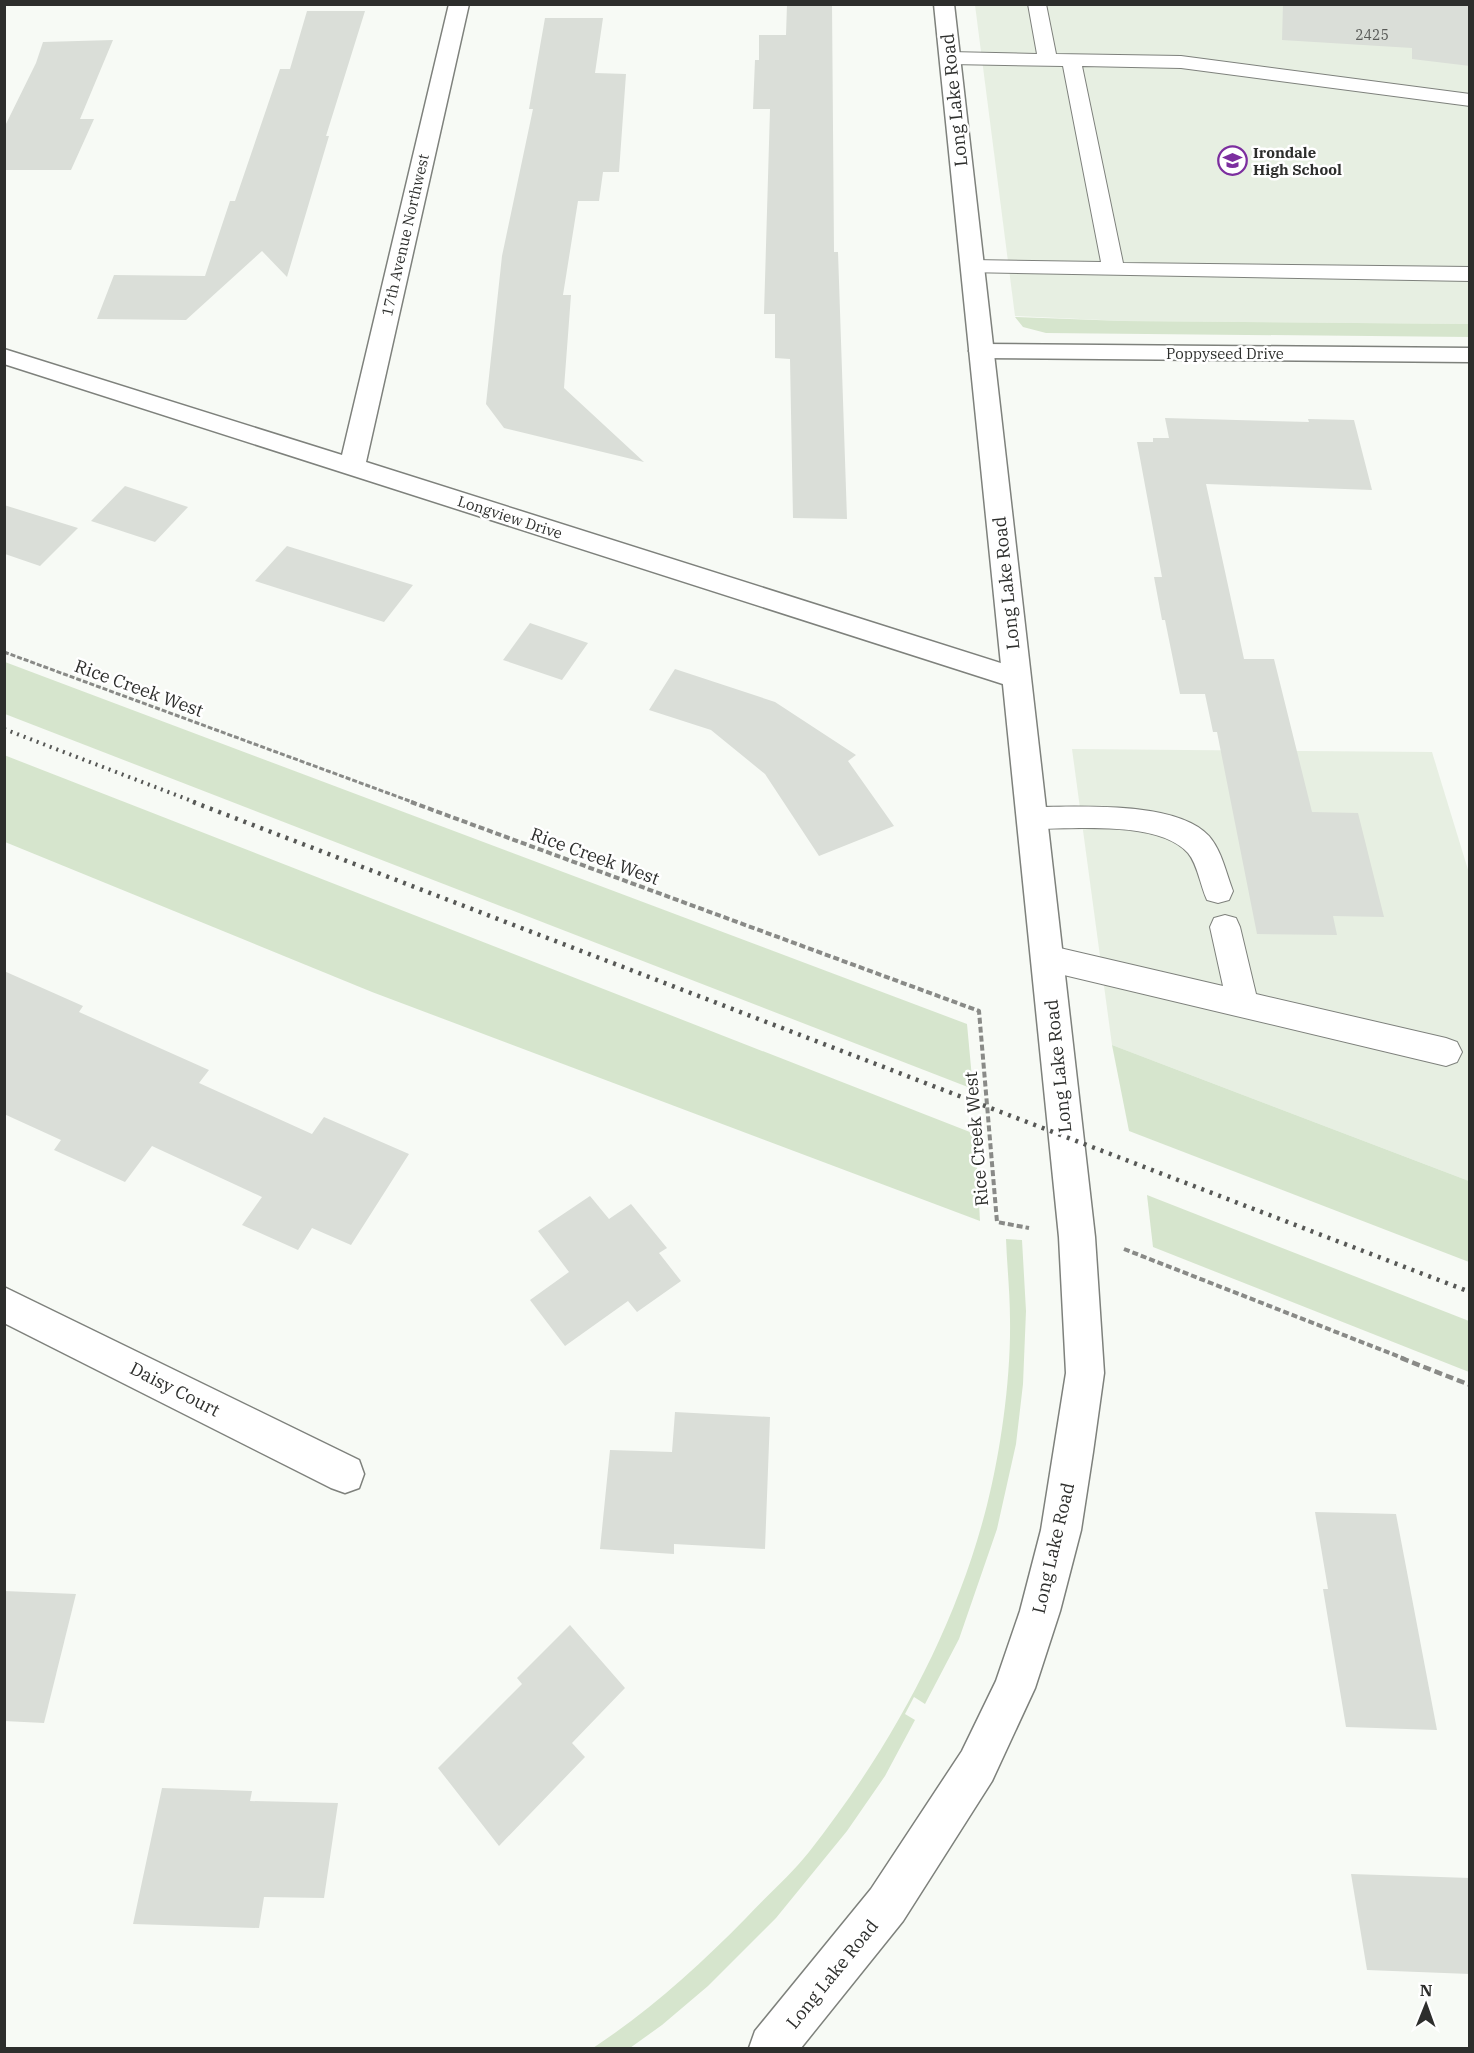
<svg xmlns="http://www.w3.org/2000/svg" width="1474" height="2053" font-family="'IBM Plex Serif',serif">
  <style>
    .built { fill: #e7efe2 }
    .green { fill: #d6e5cd }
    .building { fill: #daded8 }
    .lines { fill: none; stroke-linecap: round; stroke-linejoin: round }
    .lane-casing { stroke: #7e817c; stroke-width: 2 }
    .street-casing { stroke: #7e817c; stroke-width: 3 }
    .secondary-casing { stroke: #7e817c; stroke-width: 3 }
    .path-far2 { stroke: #898a87; stroke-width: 3; stroke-dasharray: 5 2; stroke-linecap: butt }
    .path-far1 { stroke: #898a87; stroke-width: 4; stroke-dasharray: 6 3; stroke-linecap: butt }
    .path { stroke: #898a87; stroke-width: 4.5; stroke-dasharray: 8 4; stroke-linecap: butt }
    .lane { fill: #fff; fill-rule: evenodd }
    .street { fill: #fff; fill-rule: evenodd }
    .secondary { fill: #fff; fill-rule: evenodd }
    .rail-far1 { stroke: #575856; stroke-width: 4; stroke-dasharray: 2 5; stroke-linecap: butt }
    .rail { stroke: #575856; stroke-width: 4.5; stroke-dasharray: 3 6; stroke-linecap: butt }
    .labels { text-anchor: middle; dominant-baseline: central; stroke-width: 5; stroke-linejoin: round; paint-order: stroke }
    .far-number-label { font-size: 14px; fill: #585a57 }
    .far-poi-label { font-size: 15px; font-weight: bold; fill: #2d2e2c; stroke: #fff; text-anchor: start }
    .far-street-label { font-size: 15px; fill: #2d2e2c; stroke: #fff }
    .street-label { font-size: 18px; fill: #2d2e2c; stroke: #fff }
  </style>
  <rect width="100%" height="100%" fill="#f7faf5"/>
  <!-- built -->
  <g class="built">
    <polygon points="975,5 1469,5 1469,324 1123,321 1015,316"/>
    <polygon points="1072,749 1432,752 1469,873 1469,1181 1112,1045"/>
  </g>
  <!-- green -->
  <g class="green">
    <polygon points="1015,317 1123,321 1469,324 1470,337 1046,333 1023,327"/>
    <polygon points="5,662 967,1024 973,1089 5,714"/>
    <polygon points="4,755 975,1134 980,1221 372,992 5,842"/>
    <polygon points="1112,1045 1469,1181 1469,1262 1129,1131"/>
    <polygon points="1147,1195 1469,1321 1469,1372 1153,1247"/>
    <path d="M 1006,1239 L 1022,1240 L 1026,1311 L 1023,1384 L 1016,1444 L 997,1529 L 959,1639 L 925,1704 L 914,1697 L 905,1714 L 915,1720 L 885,1776 L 847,1831 L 776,1918 L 708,1986 L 662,2025 L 630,2048 L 593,2048 C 649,2011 699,1966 746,1918 C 766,1896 790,1876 809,1852 C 889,1750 955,1632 987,1505 C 1001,1450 1011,1377 1010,1320 C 1010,1293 1007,1266 1006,1239 Z"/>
  </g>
  <!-- building -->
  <g class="building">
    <polygon points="787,4 832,4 834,252 838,252 847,519 793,518 790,359 775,358 775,314 764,314 770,109 753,109 755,60 759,60 759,35 786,35"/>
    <polygon points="1283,4 1470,4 1470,66 1412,59 1412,48 1282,40"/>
    <polygon points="307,11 365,11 326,136 329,136 287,277 262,251 186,320 97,319 114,275 205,276 230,201 235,201 280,69 290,69"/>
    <polygon points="545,18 603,18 595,73 626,74 619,172 603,172 599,201 578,201 563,295 571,295 564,388 644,462 504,428 486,404 502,256 533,109 529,109"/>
    <polygon points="113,40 80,119 94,119 71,170 4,170 4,128 36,63 43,42"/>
    <polygon points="1165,418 1309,422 1308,419 1354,420 1372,490 1206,484 1244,659 1274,659 1312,812 1358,813 1384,917 1333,916 1337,935 1257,934 1217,732 1213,732 1205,694 1180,694 1165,620 1162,620 1154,577 1162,577 1137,442 1153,442 1153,438 1169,438"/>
    <polygon points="125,486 188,507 155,542 91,521"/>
    <polygon points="4,505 78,528 40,566 5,554"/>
    <polygon points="287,546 413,585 384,622 255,581"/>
    <polygon points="530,623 588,643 562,680 503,660"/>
    <polygon points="675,669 775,702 856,755 848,761 894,826 819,856 765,774 711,730 649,710"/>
    <polygon points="4,971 83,1006 79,1012 209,1070 199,1083 312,1134 324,1117 409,1154 351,1245 312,1228 298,1250 242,1225 262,1197 152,1146 125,1182 54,1150 61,1140 4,1114"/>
    <polygon points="590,1196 609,1219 631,1204 667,1248 659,1253 681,1281 637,1312 628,1301 565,1346 530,1300 569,1272 538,1231"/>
    <polygon points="675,1412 770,1417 765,1549 674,1544 674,1554 600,1549 610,1450 672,1452"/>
    <polygon points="1315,1512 1396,1514 1437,1730 1346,1727 1323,1589 1328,1589"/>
    <polygon points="4,1591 76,1594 44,1723 4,1721"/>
    <polygon points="570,1625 625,1688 572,1743 585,1757 499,1846 438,1768 522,1684 517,1678"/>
    <polygon points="162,1788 252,1791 250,1801 338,1803 324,1898 264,1897 259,1928 133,1924"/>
    <polygon points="1351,1874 1470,1878 1470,1974 1367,1970"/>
  </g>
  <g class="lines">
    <defs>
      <g id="lane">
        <polygon points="1028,4 1046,4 1056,54 1181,56 1470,94 1470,106 1181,68 1082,66 1123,263 1470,267 1470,281 964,272 961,267 964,262 972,260 1101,262 1063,66 950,64 943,62 940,58 943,54 950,52 1037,54"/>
        <path d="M 1031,807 C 1077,807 1176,800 1209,836 C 1222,851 1226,873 1233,891 L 1229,900 L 1218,903 L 1207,900 C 1200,885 1198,865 1188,853 C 1159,820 1072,829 1031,829 L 1021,826 L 1017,818 L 1021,810 Z"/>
        <polygon points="1225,915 1236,918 1240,927 1256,994 1446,1038 1457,1042 1462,1052 1457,1062 1446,1066 1047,971 1036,967 1032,958 1036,949 1047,945 1223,986 1210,927 1214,918"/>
      </g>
      <g id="street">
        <polygon points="449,4 469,4 366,462 1026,671 1030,678 1026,685 1016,688 1006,685 4,364 4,349 342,455"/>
        <polygon points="981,344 1470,348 1470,362 981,358 973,356 969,351 973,346"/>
        <polygon points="4,1287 359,1460 364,1474 359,1488 345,1493 331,1488 4,1323"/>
      </g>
      <polygon id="secondary" points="934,4 954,4 1095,1237 1104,1373 1093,1452 1081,1530 1060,1611 1035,1688 992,1781 903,1921 801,2048 749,2048 755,2031 871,1889 962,1751 996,1681 1020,1611 1041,1530 1066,1373 1059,1237"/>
    </defs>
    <!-- lane casing -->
    <use href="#lane" class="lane-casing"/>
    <!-- street casing -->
    <use href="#street" class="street-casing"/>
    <!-- secondary casing -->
    <use href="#secondary" class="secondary-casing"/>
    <!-- path-far2 -->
    <polyline class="path-far2" points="4,652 415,803"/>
    <!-- path-far1 -->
    <g class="path-far1">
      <polyline points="411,802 979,1011 997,1222 1029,1228"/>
      <polyline points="1124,1249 1405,1359"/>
    </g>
    <!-- path -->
    <polyline class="path" points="1401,1358 1470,1385"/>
    <!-- lane -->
    <use href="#lane" class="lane"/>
    <!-- street -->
    <use href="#street" class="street"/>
    <!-- secondary -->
    <use href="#secondary" class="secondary"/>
    <!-- rail-far1 -->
    <polyline class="rail-far1" points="4,729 197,803"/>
    <!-- rail -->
    <polyline class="rail" points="193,802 1470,1292"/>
  </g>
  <!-- icons -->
  <defs>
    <symbol id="school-ring" viewBox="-11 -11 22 22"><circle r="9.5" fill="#fff" stroke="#7c2e9f" stroke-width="1.5"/><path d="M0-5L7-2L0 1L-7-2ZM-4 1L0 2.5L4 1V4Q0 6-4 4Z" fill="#7c2e9f"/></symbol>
  </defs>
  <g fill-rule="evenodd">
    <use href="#school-ring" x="1216" y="144" width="33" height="33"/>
  </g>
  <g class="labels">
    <!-- far-number labels -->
    <g class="far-number-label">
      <text x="1372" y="35">2425</text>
    </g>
    <!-- far-poi labels -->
    <g class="far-poi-label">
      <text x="1253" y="152">Irondale<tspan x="1253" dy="17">High School</tspan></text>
    </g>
    <!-- far-street labels -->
    <g class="far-street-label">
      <text transform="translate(405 235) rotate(-77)">17th Avenue Northwest</text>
      <text x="1225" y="353">Poppyseed Drive</text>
      <text transform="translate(510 517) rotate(18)">Longview Drive</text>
    </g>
    <!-- street labels -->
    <g class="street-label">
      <text transform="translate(954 100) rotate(-96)">Long Lake Road</text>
      <text transform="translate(1006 583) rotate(-96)">Long Lake Road</text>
      <text transform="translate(139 688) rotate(20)">Rice Creek West</text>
      <text transform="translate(595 856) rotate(20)">Rice Creek West</text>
      <text transform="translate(1058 1066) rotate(-96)">Long Lake Road</text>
      <text transform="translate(976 1139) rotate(-95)">Rice Creek West</text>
      <text transform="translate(175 1389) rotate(27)">Daisy Court</text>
      <text transform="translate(1053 1548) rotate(-77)">Long Lake Road</text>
      <text transform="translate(832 1974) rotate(-51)">Long Lake Road</text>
    </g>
  </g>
  <!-- border -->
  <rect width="1474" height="2053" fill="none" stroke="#2d2e2c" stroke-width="12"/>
  <!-- north arrow -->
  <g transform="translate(1426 2005) rotate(1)" stroke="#ffffff" stroke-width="4.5" paint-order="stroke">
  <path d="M0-4.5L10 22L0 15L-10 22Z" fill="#2d2e2c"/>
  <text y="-9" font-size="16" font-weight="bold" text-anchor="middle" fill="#2d2e2c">N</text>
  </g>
</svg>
